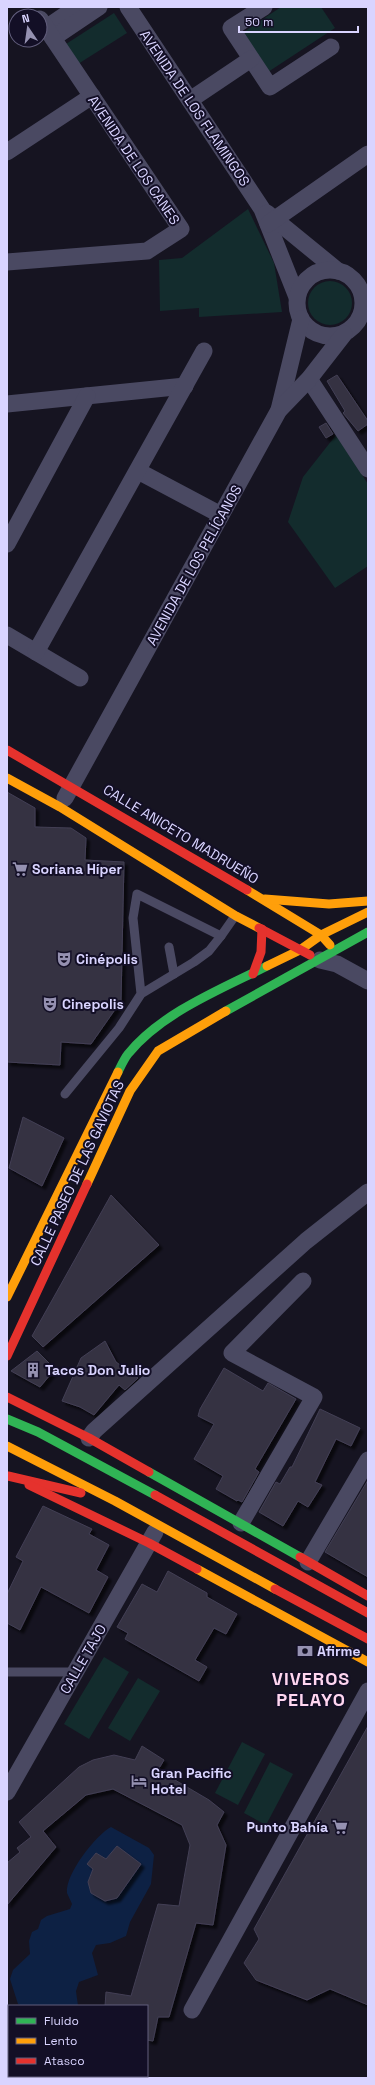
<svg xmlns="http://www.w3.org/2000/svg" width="375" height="2085" font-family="'Space Grotesk',sans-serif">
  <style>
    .green { fill: #132c2d }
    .water { fill: #0d2144 }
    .building { fill: #343243; stroke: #433f54; filter: url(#shadow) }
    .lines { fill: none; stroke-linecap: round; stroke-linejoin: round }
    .lane { stroke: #4a4962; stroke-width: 9 }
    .street { stroke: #4a4962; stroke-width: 17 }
    .fast { stroke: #30b455; stroke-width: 9 }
    .slow { stroke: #ff9f0a; stroke-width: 9 }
    .jam { stroke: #e5322d; stroke-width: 9 }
    .labels { text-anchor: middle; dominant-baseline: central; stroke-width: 4; stroke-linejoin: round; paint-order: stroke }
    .street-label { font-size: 14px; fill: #d9d4ff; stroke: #130f26 }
    .poi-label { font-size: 14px; font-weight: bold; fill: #d9d4ff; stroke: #130f26; text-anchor: start }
    .district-label { font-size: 18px; font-weight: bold; letter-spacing: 1px; fill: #ffd6f0; stroke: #130f26 }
  </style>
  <defs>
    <filter id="shadow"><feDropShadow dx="3.5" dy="3.5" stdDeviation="1" flood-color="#0009"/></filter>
  </defs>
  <rect width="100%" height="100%" fill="#161421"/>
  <!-- green -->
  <g class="green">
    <polygon points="281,7 321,7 335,28 268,72 242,33"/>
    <polygon points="114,13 127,33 78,64 66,44"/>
    <polygon points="248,209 274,263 282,312 199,317 199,308 160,311 159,260 182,258"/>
    <circle cx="330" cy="303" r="22"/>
    <polygon points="336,435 368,484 368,566 335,588 288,522 303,477"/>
    <polygon points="104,1657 129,1672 89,1739 64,1724"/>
    <polygon points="138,1678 160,1691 130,1741 108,1728"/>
    <polygon points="242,1742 265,1754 238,1805 215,1793"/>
    <polygon points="270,1762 293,1774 266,1825 244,1813"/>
  </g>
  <!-- water -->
  <path class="water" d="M 111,1827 L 149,1848 L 154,1855 L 151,1884 L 130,1922 L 126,1936 L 110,1943 L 96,1945 L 92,1953 L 98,1975 L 79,1982 L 76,1991 L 78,2006 L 23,2006 L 18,2004 L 10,1979 L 13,1970 L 30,1954 L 29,1941 L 32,1932 L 38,1929 L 41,1920 L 47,1916 L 70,1909 L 72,1904 C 71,1901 68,1896 67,1893 C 65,1874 96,1835 111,1827 Z"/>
  <!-- building -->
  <g class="building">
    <polygon points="337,375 368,421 368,424 358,431 343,413 345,411 327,381"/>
    <polygon points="326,423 333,434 326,438 319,427"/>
    <polygon points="7,792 35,808 35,827 71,828 86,838 85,860 124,862 121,1001 91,1044 61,1042 60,1065 7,1062"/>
    <polygon points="23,1117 64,1138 42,1186 9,1168"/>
    <polygon points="111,1195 159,1245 43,1347 32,1336"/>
    <polygon points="105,1341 116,1362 138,1378 125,1390 119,1385 94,1415 80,1407 62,1401 81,1358"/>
    <polygon points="37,1351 55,1369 40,1387 11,1371"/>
    <polygon points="224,1368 263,1391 268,1383 296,1399 255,1469 259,1472 242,1502 238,1500 237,1501 216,1489 223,1476 194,1459 214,1424 198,1416 200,1409"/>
    <polygon points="320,1409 360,1428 351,1446 336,1439 315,1482 322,1485 308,1507 298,1501 283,1526 259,1512 276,1482 280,1484 290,1467 292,1467"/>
    <polygon points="368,1480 368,1577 325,1552"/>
    <polygon points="43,1506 92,1529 89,1534 109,1545 96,1570 108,1577 89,1613 41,1587 20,1630 7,1623 7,1594 23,1561 16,1557"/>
    <polygon points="168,1571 207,1593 207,1597 237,1614 226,1634 214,1628 195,1660 207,1667 199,1681 125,1639 128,1633 117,1627 142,1584 157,1592"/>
    <polygon points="368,1726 368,2005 330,1989 307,2000 256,1980 244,1963 259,1939 254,1929"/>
    <polygon points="142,1746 164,1760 158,1770 209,1800 224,1812 217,1825 226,1845 213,1925 196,1923 169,2017 158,2017 153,2041 147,2040 147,2006 105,2006 106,1992 131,1996 158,1904 179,1906 190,1845 182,1825 113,1789 86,1795 43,1831 56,1847 7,1905 7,1863 20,1852 17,1848 31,1837 19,1822 79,1767 93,1760 114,1755 135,1760"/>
    <polygon points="117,1846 141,1864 117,1898 105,1901 91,1893 88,1882 93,1869 87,1864 96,1853 106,1859"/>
  </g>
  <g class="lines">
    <!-- lane -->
    <g class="lane">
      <polyline points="221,936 235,916"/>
      <polyline points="169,947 174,974"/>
      <polyline points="65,1094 119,1028 141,994 194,962 209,951 221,936 137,894 133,918 141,994"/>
      <polyline points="7,1672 75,1672"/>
    </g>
    <!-- street -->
    <g class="street">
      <polyline points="128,7 262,209 297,297"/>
      <polyline points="264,7 231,28 270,87 331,47"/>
      <polyline points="46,28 77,7"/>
      <polyline points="53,38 99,7"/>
      <polyline points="190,100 251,59"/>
      <polyline points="7,152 92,96"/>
      <polyline points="267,213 338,271"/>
      <polyline points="268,224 368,154"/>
      <polyline points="7,262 147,251 181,229 40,19"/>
      <circle cx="330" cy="303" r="33"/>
      <polyline points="309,379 368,469"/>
      <polyline points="7,404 185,386"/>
      <polyline points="279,410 301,319"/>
      <polyline points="138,471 221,515"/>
      <polyline points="7,544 87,396"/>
      <polyline points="7,635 80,678"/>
      <polyline points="36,652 204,351"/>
      <polyline points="65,798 279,410 309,379 344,334"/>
      <polyline points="320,960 337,964 368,981"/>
      <polyline points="89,1438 94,1431 306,1241 368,1192"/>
      <polyline points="241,1523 314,1397 232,1353 303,1281"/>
      <polyline points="308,1562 368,1460"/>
      <polyline points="7,1792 155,1532"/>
      <polyline points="192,2010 368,1691"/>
    </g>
    <!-- fast -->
    <g class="fast">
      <polyline points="226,1011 368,932"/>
      <path d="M 118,1072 C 121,1066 124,1059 128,1054 C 161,1013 221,989 267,966"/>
      <polyline points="7,1419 38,1432 155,1495"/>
      <polyline points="149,1472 300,1557"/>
    </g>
    <!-- slow -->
    <g class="slow">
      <polyline points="7,778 60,807 236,916 259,928"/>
      <polyline points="247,890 321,935 330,945"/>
      <polyline points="265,899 329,904 368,901"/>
      <polyline points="267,966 300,950 321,935 368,912"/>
      <polyline points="87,1184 130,1091 158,1051 226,1011"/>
      <polyline points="7,1297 118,1072"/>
      <polyline points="7,1446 115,1501 275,1589"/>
      <polyline points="197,1569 368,1662"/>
    </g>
    <!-- jam -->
    <g class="jam">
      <polyline points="7,750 247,890"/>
      <polyline points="259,928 310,955"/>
      <polyline points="253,974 261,952 262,929"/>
      <polyline points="7,1356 87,1184"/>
      <polyline points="7,1397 89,1438 149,1472"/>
      <polyline points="8,1476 81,1493"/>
      <polyline points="29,1485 149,1543 197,1569"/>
      <polyline points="155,1495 368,1613"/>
      <polyline points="300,1557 368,1596"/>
      <polyline points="275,1589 368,1639"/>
    </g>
  </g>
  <!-- icons -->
  <defs>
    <symbol id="supermarket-bare" viewBox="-9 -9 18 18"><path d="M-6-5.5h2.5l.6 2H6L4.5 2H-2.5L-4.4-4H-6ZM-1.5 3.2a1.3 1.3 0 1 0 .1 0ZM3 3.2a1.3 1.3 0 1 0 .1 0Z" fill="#9591b1" stroke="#130f26" stroke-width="2.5" paint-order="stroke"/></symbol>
    <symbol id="theatre-bare" viewBox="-9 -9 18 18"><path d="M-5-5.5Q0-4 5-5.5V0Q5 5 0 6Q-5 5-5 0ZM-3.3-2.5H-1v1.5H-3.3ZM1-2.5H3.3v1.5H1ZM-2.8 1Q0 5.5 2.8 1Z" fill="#9591b1" stroke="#130f26" stroke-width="2.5" paint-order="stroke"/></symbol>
    <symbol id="building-bare" viewBox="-9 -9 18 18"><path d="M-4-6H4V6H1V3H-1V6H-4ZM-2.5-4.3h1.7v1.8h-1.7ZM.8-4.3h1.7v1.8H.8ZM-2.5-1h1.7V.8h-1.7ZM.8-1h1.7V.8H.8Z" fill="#9591b1" stroke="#130f26" stroke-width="2.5" paint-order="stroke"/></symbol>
    <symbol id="bank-bare" viewBox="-9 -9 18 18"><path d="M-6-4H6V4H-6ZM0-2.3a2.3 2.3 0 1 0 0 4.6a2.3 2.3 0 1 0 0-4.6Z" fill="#9591b1" stroke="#130f26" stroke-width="2.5" paint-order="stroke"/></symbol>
    <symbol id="hotel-bare" viewBox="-9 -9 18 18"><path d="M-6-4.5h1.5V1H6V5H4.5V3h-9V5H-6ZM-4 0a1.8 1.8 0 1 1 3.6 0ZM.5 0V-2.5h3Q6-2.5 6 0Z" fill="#9591b1" stroke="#130f26" stroke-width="2.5" paint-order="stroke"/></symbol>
  </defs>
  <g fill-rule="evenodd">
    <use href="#supermarket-bare" x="9" y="858" width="22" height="22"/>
    <use href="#theatre-bare" x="53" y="948" width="22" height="22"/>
    <use href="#theatre-bare" x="39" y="993" width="22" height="22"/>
    <use href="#building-bare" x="22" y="1359" width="22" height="22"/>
    <use href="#bank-bare" x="294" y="1640" width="22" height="22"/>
    <use href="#hotel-bare" x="128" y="1770" width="22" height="22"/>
    <use href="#supermarket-bare" x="329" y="1816" width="22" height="22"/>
  </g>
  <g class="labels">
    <!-- street labels -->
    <g class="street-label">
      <text transform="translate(195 108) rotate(56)">AVENIDA DE LOS FLAMINGOS</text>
      <text transform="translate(134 160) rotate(56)">AVENIDA DE LOS CANES</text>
      <text transform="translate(194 565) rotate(-61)">AVENIDA DE LOS PELÍCANOS</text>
      <text transform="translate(181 834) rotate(31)">CALLE ANICETO MADRUEÑO</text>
      <text transform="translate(77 1173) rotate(-65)">CALLE PASEO DE LAS GAVIOTAS</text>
      <text transform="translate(83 1659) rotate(-60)">CALLE TAJO</text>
    </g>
    <!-- poi labels -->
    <g class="poi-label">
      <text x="32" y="869">Soriana Híper</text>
      <text x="76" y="959">Cinépolis</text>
      <text x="62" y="1004">Cinepolis</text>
      <text x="45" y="1370">Tacos Don Julio</text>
      <text x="317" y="1651">Afirme</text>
      <text x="151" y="1773">Gran Pacific<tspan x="151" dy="16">Hotel</tspan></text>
      <text x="328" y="1827" text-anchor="end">Punto Bahía</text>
    </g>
    <!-- district labels -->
    <g class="district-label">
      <text x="311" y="1678">VIVEROS<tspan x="311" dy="21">PELAYO</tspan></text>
    </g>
  </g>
  <!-- border -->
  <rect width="375" height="2085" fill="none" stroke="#d9d4ff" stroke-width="16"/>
  <!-- legend -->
  <rect x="8" y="2005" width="140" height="72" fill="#130f26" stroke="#625e7d"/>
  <rect x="16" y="2018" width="20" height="6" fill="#30b455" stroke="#625e7d"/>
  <text x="44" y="2025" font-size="12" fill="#d9d4ff">Fluido</text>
  <rect x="16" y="2038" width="20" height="6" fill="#ff9f0a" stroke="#625e7d"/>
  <text x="44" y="2045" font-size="12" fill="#d9d4ff">Lento</text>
  <rect x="16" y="2058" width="20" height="6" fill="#e5322d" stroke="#625e7d"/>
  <text x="44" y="2065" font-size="12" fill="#d9d4ff">Atasco</text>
  <!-- north arrow -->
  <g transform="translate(28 28) rotate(347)"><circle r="19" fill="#130f26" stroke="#625e7d"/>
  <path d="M0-3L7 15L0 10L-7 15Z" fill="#9591b1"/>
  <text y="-6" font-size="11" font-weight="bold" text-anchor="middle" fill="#d9d4ff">N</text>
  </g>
  <!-- scale -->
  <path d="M239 26v6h119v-6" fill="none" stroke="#d9d4ff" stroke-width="2"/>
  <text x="245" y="26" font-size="12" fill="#d9d4ff" stroke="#130f26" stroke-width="3" paint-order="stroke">50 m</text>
</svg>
